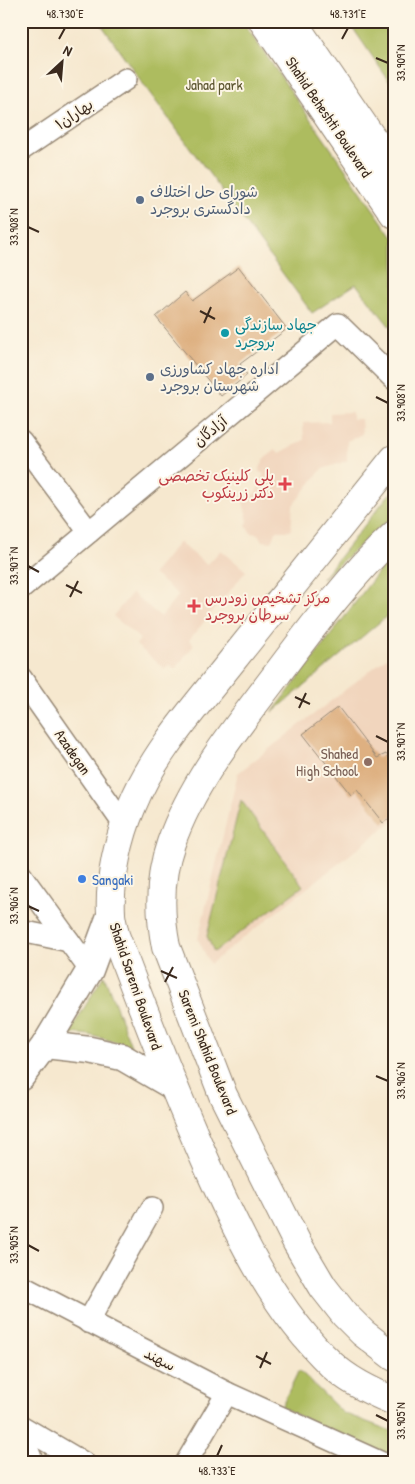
<svg xmlns="http://www.w3.org/2000/svg" width="415" height="1484" font-family="'Patrick Hand','Playpen Sans Arabic',sans-serif">
  <style>
    .built { fill: #f1d5bd }
    .green { fill: #adbc5f; stroke: #74733e }
    .building { fill: #deb081 }
    .lines { fill: none; stroke-linecap: round; stroke-linejoin: round }
    .minor-casing { stroke: #988976; stroke-width: 24 }
    .tertiary-casing { stroke: #988976; stroke-width: 29 }
    .secondary-casing { stroke: #988976; stroke-width: 30 }
    .primary-casing { stroke: #988976; stroke-width: 30 }
    .minor { stroke: #fff; stroke-width: 21 }
    .tertiary { stroke: #fff; stroke-width: 26 }
    .secondary { stroke: #fff; stroke-width: 28 }
    .primary { stroke: #fff; stroke-width: 28 }
    .ticks { fill: none; stroke: #3b2a1e; stroke-width: 2 }
    .service-dot { fill: #5c6f8a; stroke: #fcf5e5; stroke-width: 2 }
    .culture-dot { fill: #0f9aa8; stroke: #fcf5e5; stroke-width: 2 }
    .health-dot { fill: #e0444e; stroke: #fcf5e5; stroke-width: 2 }
    .education-dot { fill: #8d6e63; stroke: #fcf5e5; stroke-width: 2 }
    .shop-dot { fill: #3f7fe0; stroke: #fcf5e5; stroke-width: 2 }
    .labels { text-anchor: middle; dominant-baseline: central; stroke-width: 4; stroke-linejoin: round; paint-order: stroke }
    .park-label { font-size: 15px; fill: #5d5632; stroke: #fcf5e5 }
    .street-label { font-size: 15px; fill: #3b2a1e; stroke: #fcf5e5 }
    .service-label { font-size: 15px; fill: #4e5e75; stroke: #fcf5e5; text-anchor: start }
    .culture-label { font-size: 15px; fill: #0d838f; stroke: #fcf5e5; text-anchor: start }
    .health-label { font-size: 15px; fill: #be3a42; stroke: #fcf5e5; text-anchor: end }
    .education-label { font-size: 15px; fill: #785e54; stroke: #fcf5e5; text-anchor: end }
    .shop-label { font-size: 15px; fill: #366cbe; stroke: #fcf5e5; text-anchor: start }
    .neatline { fill: none; stroke: #3b2a1e; stroke-width: 2 }
    .ticks-label { font-size: 12px; text-anchor: middle; fill: #3b2a1e }
  </style>
  <rect width="100%" height="100%" fill="#fcf5e5"/>
  <filter id="ink" filterUnits="userSpaceOnUse"><feTurbulence type="fractalNoise" baseFrequency=".02" numOctaves="2"/><feDisplacementMap in="SourceGraphic" scale="10" xChannelSelector="R" yChannelSelector="G"/><feConvolveMatrix kernelMatrix="1 2 1 2 8 2 1 2 1" color-interpolation-filters="sRGB"/></filter>
  <filter id="wash" filterUnits="userSpaceOnUse"><feTurbulence type="fractalNoise" baseFrequency=".0096" numOctaves="4" result="noise"/><feDisplacementMap in="SourceGraphic" scale="20" xChannelSelector="R" yChannelSelector="G"/><feGaussianBlur stdDeviation="1.12" result="paint"/><feColorMatrix in="noise" values="0 0 0 0 0 0 0 0 0 0 0 0 0 0 0 0 0 1.4 0 .05"/><feComposite in="paint" operator="in"/></filter>
  <g filter="url(#wash)">
    <rect width="100%" height="100%" fill="#f6e8cf"/>
    <!-- built -->
    <g class="built">
      <polygon points="352,412 352,419 361,419 362,434 347,441 347,461 322,469 293,505 291,531 276,531 272,542 262,541 258,534 251,533 246,526 248,521 242,497 255,494 264,474 259,471 264,459 276,450 280,453 304,440 303,423 330,422 330,413"/>
      <polygon points="179,542 207,565 221,550 246,571 189,640 194,645 175,669 169,665 165,669 136,645 140,639 113,616 132,593 161,617 179,595 153,574"/>
      <polygon points="394,652 394,820 210,964 198,939 238,773"/>
    </g>
    <!-- green -->
    <g class="green">
      <polygon points="99,21 242,21 394,239 394,332 356,284 312,313 146,88"/>
      <polygon points="348,21 394,21 394,88"/>
      <polygon points="394,490 394,515 322,579 387,497"/>
      <polygon points="394,551 394,610 273,712"/>
      <polygon points="241,800 303,886 214,952 207,936"/>
      <polygon points="104,975 131,1046 89,1035 69,1033"/>
      <polygon points="299,1370 343,1413 394,1432 394,1462 281,1407"/>
    </g>
    <g id="blocks">
      <!-- building -->
      <g class="building">
        <polygon points="239,267 287,329 240,364 247,375 221,396 156,317 185,292 192,301"/>
        <polygon points="338,707 377,758 386,754 394,764 394,814 383,823 357,790 351,795 303,734"/>
      </g>
    </g>
  </g>
  <g filter="url(#ink)">
    <use href="#blocks" fill-opacity="0" stroke="#988976" stroke-width="1"/>
    <g class="lines">
      <defs>
        <g id="minor">
          <polyline points="21,150 126,79"/>
          <polyline points="21,441 89,532"/>
          <polyline points="21,589 338,324 394,379"/>
          <polyline points="21,678 125,826"/>
          <polyline points="21,875 90,970"/>
          <polyline points="21,931 69,941"/>
          <polyline points="21,1286 227,1393 186,1463"/>
          <polyline points="88,1322 152,1208"/>
          <polyline points="227,1393 382,1463"/>
          <polyline points="21,1426 84,1463"/>
          <polyline points="21,1433 33,1463"/>
        </g>
        <g id="tertiary">
          <polyline points="45,1045 90,1050 122,1057 172,1086"/>
          <polyline points="21,1077 45,1045 90,970 111,913"/>
        </g>
        <g id="secondary">
          <path d="M 394,459 C 341,525 288,591 235,657 C 199,703 154,751 132,806 C 119,836 109,880 111,913 C 111,920 114,928 115,935 C 145,1015 175,1093 210,1171 C 241,1240 276,1312 332,1365 C 349,1381 372,1392 394,1401"/>
          <path d="M 394,535 C 350,576 313,626 277,674 C 238,726 193,780 171,843 C 159,877 159,912 166,947 L 223,1095 L 297,1243 L 323,1287 L 345,1315 L 363,1333 L 394,1357"/>
        </g>
        <g id="primary">
          <polyline points="263,21 394,214"/>
          <polyline points="292,21 394,170"/>
        </g>
      </defs>
      <!-- minor casing -->
      <use href="#minor" class="minor-casing"/>
      <!-- tertiary casing -->
      <use href="#tertiary" class="tertiary-casing"/>
      <!-- secondary casing -->
      <use href="#secondary" class="secondary-casing"/>
      <!-- primary casing -->
      <use href="#primary" class="primary-casing"/>
      <!-- minor -->
      <use href="#minor" class="minor"/>
      <!-- tertiary -->
      <use href="#tertiary" class="tertiary"/>
      <!-- secondary -->
      <use href="#secondary" class="secondary"/>
      <!-- primary -->
      <use href="#primary" class="primary"/>
    </g>
  </g>
  <!-- ticks -->
  <path class="ticks" d="M 59,39 L 65,28M 342,39 L 348,28M 376,58 L 388,63M 28,227 L 39,232M 200,311 L 215,319M 204,323 L 211,307M 376,397 L 388,403M 28,566 L 39,572M 66,585 L 82,593M 70,597 L 78,581M 295,697 L 310,704M 299,708 L 306,693M 376,736 L 388,742M 28,906 L 39,911M 161,971 L 177,978M 165,982 L 173,967M 376,1076 L 388,1081M 28,1245 L 39,1251M 256,1356 L 271,1364M 260,1368 L 267,1352M 376,1415 L 388,1421M 217,1456 L 222,1445"/>
  <!-- markers -->
  <g class="service-dot">
    <circle cx="140" cy="200" r="5"/>
    <circle cx="150" cy="377" r="5"/>
  </g>
  <circle class="culture-dot" cx="225" cy="333" r="5"/>
  <g class="health-dot">
    <path d="M282.5 476.5h5v5h5v5h-5v5h-5v-5h-5v-5h5z"/>
    <path d="M191.5 598.5h5v5h5v5h-5v5h-5v-5h-5v-5h5z"/>
  </g>
  <circle class="education-dot" cx="368" cy="762" r="5"/>
  <circle class="shop-dot" cx="82" cy="879" r="5"/>
  <g class="labels">
    <!-- park labels -->
    <g class="park-label">
      <text x="214" y="84">Jahad park</text>
    </g>
    <!-- street labels -->
    <g class="street-label">
      <text transform="translate(74 114) rotate(-34)">بهاران۱</text>
      <text transform="translate(329 117) rotate(56)">Shahid Beheshti Boulevard</text>
      <text transform="translate(210 431) rotate(-40)">آزادگان</text>
      <text transform="translate(73 752) rotate(55)">Azadegan</text>
      <text transform="translate(136 986) rotate(71)">Shahid Saremi Boulevard</text>
      <text transform="translate(208 1052) rotate(68)">Saremi Shahid Boulevard</text>
      <text transform="translate(160 1359) rotate(27)">سهند</text>
    </g>
    <!-- service labels -->
    <g class="service-label">
      <text x="150" y="191">شورای حل اختلاف<tspan x="150" dy="17">دادگستری بروجرد</tspan></text>
      <text x="160" y="368">اداره جهاد کشاورزی<tspan x="160" dy="17">شهرستان بروجرد</tspan></text>
    </g>
    <!-- culture labels -->
    <g class="culture-label">
      <text x="235" y="324">جهاد سازندگی<tspan x="235" dy="17">بروجرد</tspan></text>
    </g>
    <!-- health labels -->
    <g class="health-label">
      <text x="274" y="475">پلی کلینیک تخصصی<tspan x="274" dy="17">دکتر زرینکوب</tspan></text>
      <text x="205" y="597" text-anchor="start">مرکز تشخیص زودرس<tspan x="205" dy="17">سرطان بروجرد</tspan></text>
    </g>
    <!-- education labels -->
    <g class="education-label">
      <text x="358" y="753">Shahed<tspan x="358" dy="17">High School</tspan></text>
    </g>
    <!-- shop labels -->
    <g class="shop-label">
      <text x="92" y="879">Sangaki</text>
    </g>
  </g>
  <!-- margin -->
  <rect width="415" height="1484" fill="none" stroke="#fcf5e5" stroke-width="55"/>
  <!-- north arrow -->
  <g transform="translate(62 62) rotate(26)" stroke="#fcf5e5" stroke-width="4" paint-order="stroke">
  <path d="M0-4L9 19L0 12L-9 19Z" fill="#3b2a1e"/>
  <text y="-8" font-size="14" font-weight="bold" text-anchor="middle" fill="#3b2a1e">N</text>
  </g>
  <rect x="28" y="28" width="360" height="1428" class="neatline"/>
  <g class="ticks-label">
    <text x="65" y="18">48.730°E</text>
    <text x="348" y="18">48.731°E</text>
    <text transform="translate(401 63) rotate(-90)" y="4">33.909°N</text>
    <text transform="translate(14 227) rotate(-90)" y="4">33.908°N</text>
    <text transform="translate(401 403) rotate(-90)" y="4">33.908°N</text>
    <text transform="translate(14 566) rotate(-90)" y="4">33.907°N</text>
    <text transform="translate(401 742) rotate(-90)" y="4">33.907°N</text>
    <text transform="translate(14 906) rotate(-90)" y="4">33.906°N</text>
    <text transform="translate(401 1081) rotate(-90)" y="4">33.906°N</text>
    <text transform="translate(14 1245) rotate(-90)" y="4">33.905°N</text>
    <text transform="translate(401 1421) rotate(-90)" y="4">33.905°N</text>
    <text x="217" y="1475">48.733°E</text>
  </g>
</svg>
